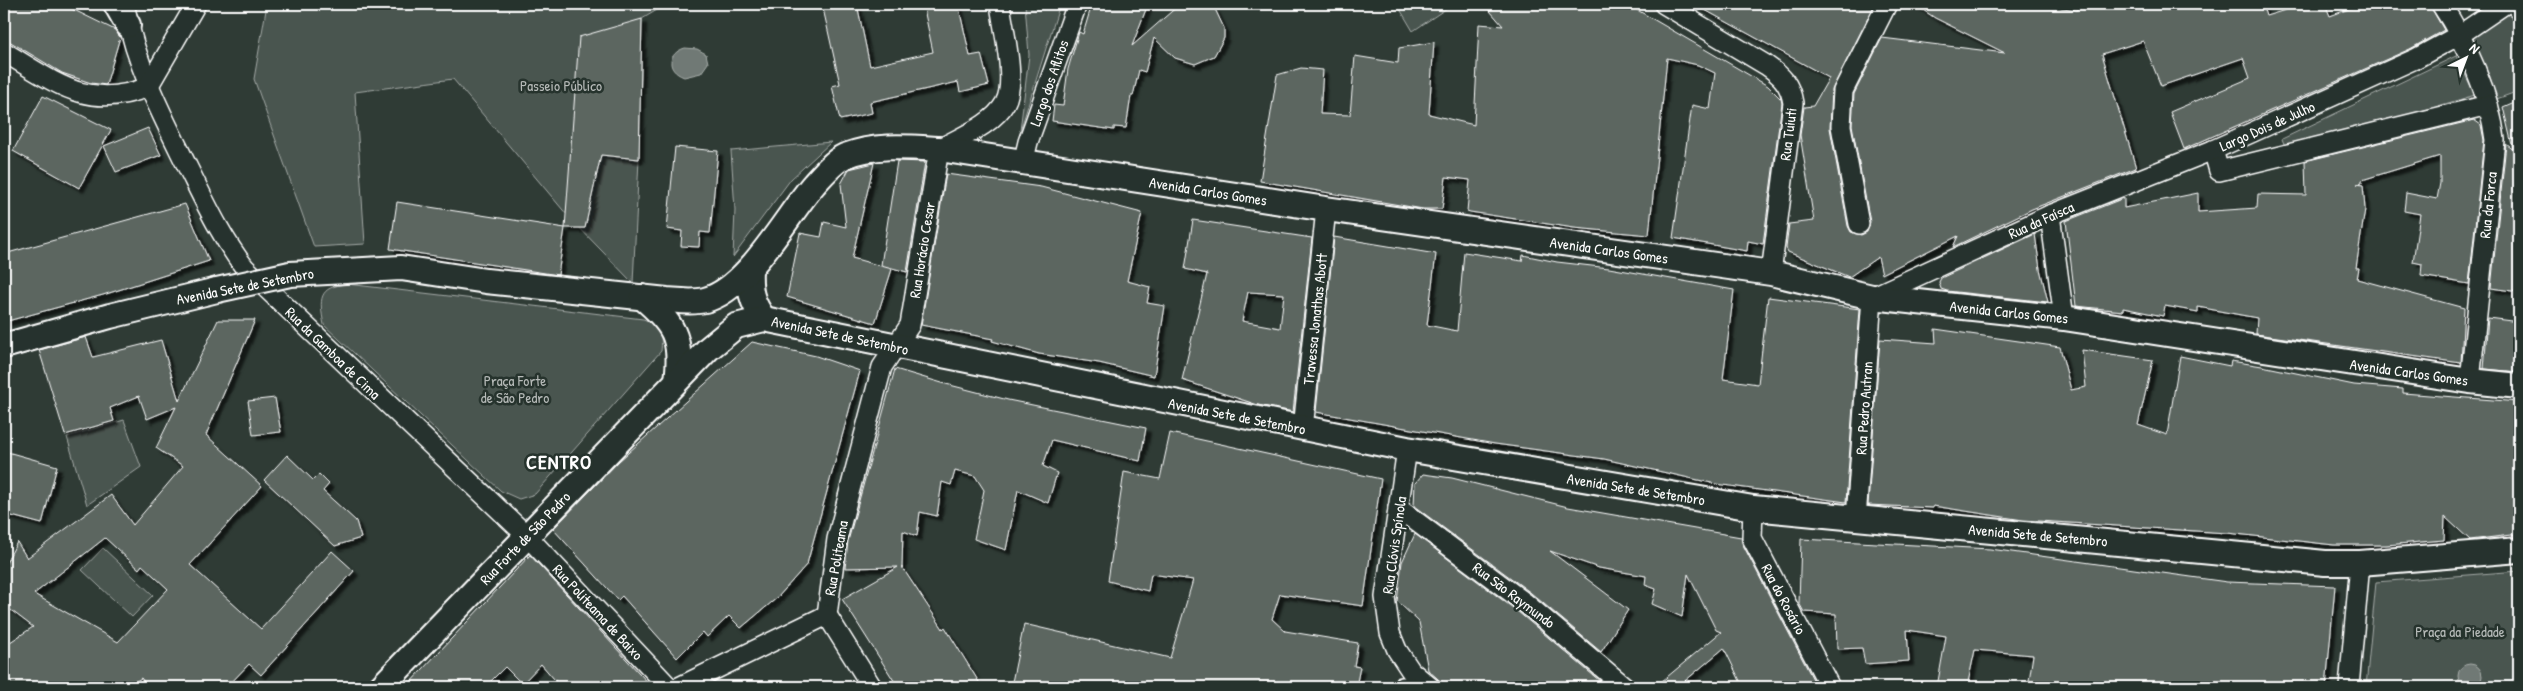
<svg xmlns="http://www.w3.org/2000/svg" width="2523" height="691" font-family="'Patrick Hand',sans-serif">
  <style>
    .green { fill: #4a544f; stroke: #a4aaa7 }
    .water { fill: #707975; stroke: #a9afac }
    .building { fill: #5b6661; stroke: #fff; fill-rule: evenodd; filter: url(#shadow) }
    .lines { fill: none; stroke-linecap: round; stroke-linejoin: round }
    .minor-casing { stroke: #fff; stroke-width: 22 }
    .major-casing { stroke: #fff; stroke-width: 28 }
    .minor { stroke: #26332d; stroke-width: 19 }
    .major { stroke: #26332d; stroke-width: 24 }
    .major-bridge-casing { stroke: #fff; stroke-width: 28; stroke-linecap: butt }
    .major-bridge { stroke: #26332d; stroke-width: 24 }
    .labels { text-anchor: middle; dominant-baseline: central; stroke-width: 5; stroke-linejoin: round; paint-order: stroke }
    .street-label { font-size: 15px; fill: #fff; stroke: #26332d }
    .park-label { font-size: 15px; fill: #b7bbb9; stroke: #26332d }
    .district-label { font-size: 20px; font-weight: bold; letter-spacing: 1px; fill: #fff; stroke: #26332d }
  </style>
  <defs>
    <filter id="shadow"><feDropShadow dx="4.5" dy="4.5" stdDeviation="1" flood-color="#0009"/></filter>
  </defs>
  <rect width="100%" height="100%" fill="#2f3b35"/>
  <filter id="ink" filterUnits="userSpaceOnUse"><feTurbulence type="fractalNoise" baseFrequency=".02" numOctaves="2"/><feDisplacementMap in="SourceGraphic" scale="10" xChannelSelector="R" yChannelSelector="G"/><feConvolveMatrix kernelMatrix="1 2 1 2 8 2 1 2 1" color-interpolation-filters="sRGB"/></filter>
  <g filter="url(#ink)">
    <!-- green -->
    <g class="green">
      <polygon points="267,4 667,4 642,19 639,159 633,283 568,216 453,79 355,92 365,244 314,247 254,79"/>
      <polygon points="1025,4 1060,4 1020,131 1029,55"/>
      <polygon points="1397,4 1453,4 1413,31"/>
      <polygon points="2512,5 2519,15 2519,91 2491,101 2466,35"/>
      <polygon points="2456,56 2475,95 2287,151 2282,139"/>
      <polygon points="831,142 791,179 733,257 735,210 731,151"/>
      <path d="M 347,284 L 643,319 C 659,324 663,336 661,351 L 535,494 L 519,499 L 501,491 L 324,325 C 319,299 318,287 347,284 Z"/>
      <polygon points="124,420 141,467 87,505 67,437"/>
      <polygon points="103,548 153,595 132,617 82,570"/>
      <polygon points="2519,571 2519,687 2366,687 2376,582"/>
    </g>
    <!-- water -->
    <g class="water">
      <path d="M 685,48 L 697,49 L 706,54 L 708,63 L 701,73 L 684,77 C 665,70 668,53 685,48 Z"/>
      <circle cx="2470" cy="676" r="12"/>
    </g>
    <!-- building -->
    <g class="building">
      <polygon points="4,4 75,4 72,9 115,30 120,37 106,85 91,83 62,73 4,38"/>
      <polygon points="822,4 857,4 870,66 933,52 923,4 958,4 970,56 981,54 989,85 960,92 958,82 870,102 872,113 840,120 832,86 840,84"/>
      <polygon points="1092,4 1148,4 1132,46 1180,4 1206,4 1215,9 1224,28 1224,38 1214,56 1195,64 1175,58 1154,38 1145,72 1139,70 1133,96 1131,96 1126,128 1114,127 1114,130 1052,121 1054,105 1063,106 1068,69 1079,32 1083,34"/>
      <polygon points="1484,4 1627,4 1768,86 1781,99 1782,103 1763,244 1748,241 1747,251 1673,238 1692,105 1710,109 1715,73 1698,65 1667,58 1649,235 1574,228 1470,212 1467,211 1470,180 1446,177 1442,209 1423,209 1260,181 1277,75 1301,68 1323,70 1320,114 1350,115 1355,56 1398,63 1399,48 1434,42 1429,114 1474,125 1479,24 1503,26"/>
      <polygon points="1694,4 1875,4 1832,90 1830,128 1848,226 1851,232 1861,235 1867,232 1870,222 1852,125 1854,94 1882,38 2005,53 1935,18 1914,4 2035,4 2077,10 2081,4 2262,4 2266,16 2295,7 2294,4 2325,4 2330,16 2362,4 2429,4 2444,30 2410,49 2184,149 2170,112 2250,78 2243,58 2161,86 2143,41 2102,54 2136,168 2032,209 1953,247 1958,236 1882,274 1878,257 1849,277 1788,252 1786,248 1789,224 1814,221 1800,135 1804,107 1813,106 1829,78"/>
      <polygon points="642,19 639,159 601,155 585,228 565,228 579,37"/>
      <polygon points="43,96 111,130 79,188 13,151"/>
      <polygon points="2519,100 2519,148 2513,149 2503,107"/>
      <polygon points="2474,120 2481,125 2484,140 2469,284 2421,276 2422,264 2413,262 2420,214 2404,211 2406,193 2437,199 2440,183 2440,156 2362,180 2362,183 2357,184 2363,185 2365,209 2356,268 2359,268 2357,279 2464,308 2461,363 2256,334 2257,318 2198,307 2198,312 2165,306 2163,316 2123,308 2123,311 2076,306 2066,221 2124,198 2124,208 2198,193 2198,212 2257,208 2258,194 2306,195 2305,161"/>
      <polygon points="148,128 161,155 116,172 104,146"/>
      <polygon points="2506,144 2519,154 2519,292 2491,288"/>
      <polygon points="675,147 718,151 710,233 700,232 699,247 681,246 682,231 667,229"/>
      <polygon points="897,161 925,162 907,272 881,265"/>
      <polygon points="874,163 852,258 892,269 875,323 787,297 800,233 821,237 824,222 846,227 841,184 849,169"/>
      <polygon points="946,174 1041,187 1142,213 1127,281 1150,287 1147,303 1165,306 1154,376 1099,363 1039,354 992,341 993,339 921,325"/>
      <polygon points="397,202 565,228 558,275 390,249"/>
      <polygon points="185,204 209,261 103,295 4,322 4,254"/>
      <path d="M 1193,220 L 1312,238 L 1293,412 L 1258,405 L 1182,380 L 1207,274 L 1185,269 ZM 1248,292 L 1284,294 L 1280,328 L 1242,321 Z"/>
      <polygon points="2035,234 2040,269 2048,302 1947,291 1941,289 1939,282 1941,278"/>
      <polygon points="1334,237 1436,254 1427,325 1457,331 1464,252 1522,261 1523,255 1557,262 1609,268 1734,290 1723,379 1758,384 1768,297 1860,309 1846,502 1716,484 1604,459 1495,444 1316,412"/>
      <polygon points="2488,318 2519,322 2519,372 2484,369"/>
      <path d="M 218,320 L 255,320 L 206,435 L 262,486 L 190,565 L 261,629 L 332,551 L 354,571 L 261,675 L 249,664 L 227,687 L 148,687 L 141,678 L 128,687 L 4,687 L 4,646 L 33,627 L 4,605 L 4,567 L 17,542 L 27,558 L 111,495 L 133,525 L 183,466 L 156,448 L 176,407 L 147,419 L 139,396 L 110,408 L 114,421 L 65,435 L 39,350 L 86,337 L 93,357 L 161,340 L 179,401 ZM 105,538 L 139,569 L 142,565 L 168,589 L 118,642 L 34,594 Z"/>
      <polygon points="1935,329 2060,347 2071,390 2086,387 2082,350 2153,360 2138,425 2167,435 2180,356 2230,366 2231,361 2262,366 2354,385 2403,389 2403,393 2519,402 2519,534 2470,540 2445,517 2444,540 2386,545 2334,545 2227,533 2023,520 1933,506 1933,508 1868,505 1880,339 1936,343"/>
      <polygon points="752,342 816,356 860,371 807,564 778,597 741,628 729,616 707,637 703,632 677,658 622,596 618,600 553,529 619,461"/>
      <polygon points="895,369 942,383 1008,400 1146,428 1140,461 1052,440 1043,466 1057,473 1048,503 1018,490 1006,550 974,539 984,490 975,476 955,471 951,485 942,482 937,516 920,512 917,536 903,531 902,567 943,629 945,627 982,687 898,687 842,599 898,567 845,568 848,541"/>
      <polygon points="275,398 281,432 253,435 248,401"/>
      <polygon points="1170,433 1381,479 1363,606 1280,594 1272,619 1285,631 1358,643 1354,666 1360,667 1356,687 1011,687 1024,624 1170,658 1193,580 1151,574 1148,591 1108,581 1124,472 1160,479"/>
      <polygon points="4,451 57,466 42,524 4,514"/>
      <polygon points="287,455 313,480 319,474 329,484 323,491 356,521 361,538 335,546 264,480"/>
      <polygon points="1423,474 1452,478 1568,507 1741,537 1742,543 1817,687 1743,687 1724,648 1678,687 1655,687 1721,632 1716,630 1688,574 1682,617 1652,604 1656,589 1645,585 1646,576 1599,568 1550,551 1628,610 1601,652 1531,593 1414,506 1415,483"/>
      <polygon points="1415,534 1517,611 1607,687 1447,687 1428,670 1419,622 1397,601 1402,562"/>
      <polygon points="1801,539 1990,549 2227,582 2335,586 2326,687 2028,687 2033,655 1975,650 1967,687 1937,687 1946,636 1907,630 1909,661 1865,664 1862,648 1837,649 1836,614 1804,612 1799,603"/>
      <polygon points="530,555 652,687 561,687 541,664 522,684 505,667 485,687 406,687"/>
    </g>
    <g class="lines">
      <defs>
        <g id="minor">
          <path d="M 1664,4 L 1766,65 C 1782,76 1790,84 1793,103 L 1771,273"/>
          <path d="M 2441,4 C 2466,42 2490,94 2495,140 L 2470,381"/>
          <polyline points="2515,4 2519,10"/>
          <path d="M 126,12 C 137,68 163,117 188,168 C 205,202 221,237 245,268 L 527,536 L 669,687"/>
          <path d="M 4,52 C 55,82 87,111 148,87"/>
          <polyline points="148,87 196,4"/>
          <polyline points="2213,150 2219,171 2488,105"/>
          <polyline points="1023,163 1028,142 1077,4"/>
          <polyline points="2050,215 2064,318"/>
          <polyline points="1859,224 1841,126 1843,91 1887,4"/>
          <polyline points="1303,429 1326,209"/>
          <polyline points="1407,449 1385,597 1390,633 1397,650 1411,671 1430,687"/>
          <polyline points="1398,508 1524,602 1625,687"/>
          <polyline points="1753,508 1752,538 1830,687"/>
          <polyline points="1856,519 1872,297 2050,215 2213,150 2415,59 2461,34 2505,4"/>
          <path d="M 827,615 L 837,539 L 882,367 L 910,325 L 939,149 C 960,137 993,125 1005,103 C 1017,82 1003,28 1000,4"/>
          <polyline points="827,615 872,687"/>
          <polyline points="679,687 827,615"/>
          <polyline points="1402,687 1411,687"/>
          <polyline points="2349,687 2360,563"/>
        </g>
        <g id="major">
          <polyline points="116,4 128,25"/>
          <path d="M 750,269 C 749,289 751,302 764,319"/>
          <path d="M 290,274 L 401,268 L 486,281 L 667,300 C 680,301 693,303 705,300 C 748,289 786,216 814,184 C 822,175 834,161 845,156 C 875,144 907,147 939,149 L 1326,209 L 1771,273 L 1872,297 L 2064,318 L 2470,381 L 2519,386"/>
          <path d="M 642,297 C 673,323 683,338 677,380"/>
          <polyline points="4,346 110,316 217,290"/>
          <polyline points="381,687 708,349 736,326 764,319 1407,449 1753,508 2325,563 2360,563 2519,550"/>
        </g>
      </defs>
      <!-- minor casing -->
      <use href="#minor" class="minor-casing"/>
      <!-- major casing -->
      <use href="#major" class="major-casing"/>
      <!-- minor -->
      <use href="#minor" class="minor"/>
      <!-- major -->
      <use href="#major" class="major"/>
      <defs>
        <polyline id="major-bridge" points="217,290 290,274"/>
      </defs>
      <!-- major-bridge casing -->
      <use href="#major-bridge" class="major-bridge-casing"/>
      <!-- major-bridge -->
      <use href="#major-bridge" class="major-bridge"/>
    </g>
  </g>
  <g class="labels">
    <!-- street labels -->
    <g class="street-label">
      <text transform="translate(1049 83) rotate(-71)">Largo dos Aflitos</text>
      <text transform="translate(2267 126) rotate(-24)">Largo Dois de Julho</text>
      <text transform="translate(1788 134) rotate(-83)">Rua Tuiuti</text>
      <text transform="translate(1208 191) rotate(9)">Avenida Carlos Gomes</text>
      <text transform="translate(2488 205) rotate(-84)">Rua da Forca</text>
      <text transform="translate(2041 220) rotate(-24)">Rua da Faísca</text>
      <text transform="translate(922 250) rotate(-81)">Rua Horácio Cesar</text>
      <text transform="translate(1609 250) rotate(8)">Avenida Carlos Gomes</text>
      <text transform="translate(245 286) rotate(-11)">Avenida Sete de Setembro</text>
      <text transform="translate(2009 312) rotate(6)">Avenida Carlos Gomes</text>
      <text transform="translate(1315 319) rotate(-84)">Travessa Jonathas Abott</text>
      <text transform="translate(840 335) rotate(12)">Avenida Sete de Setembro</text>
      <text transform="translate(333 353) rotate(44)">Rua da Gamboa de Cima</text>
      <text transform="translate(2409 372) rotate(8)">Avenida Carlos Gomes</text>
      <text transform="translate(1864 408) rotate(-86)">Rua Pedro Autran</text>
      <text transform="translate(1237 416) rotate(11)">Avenida Sete de Setembro</text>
      <text transform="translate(1636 489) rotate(9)">Avenida Sete de Setembro</text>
      <text transform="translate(2038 535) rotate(5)">Avenida Sete de Setembro</text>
      <text transform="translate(525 538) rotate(-46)">Rua Forte de São Pedro</text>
      <text transform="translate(1394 545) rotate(-82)">Rua Clóvis Spínola</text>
      <text transform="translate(836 558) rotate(-80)">Rua Politeama</text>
      <text transform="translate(1514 595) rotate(37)">Rua São Raymundo</text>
      <text transform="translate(1784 599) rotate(62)">Rua do Rosário</text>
      <text transform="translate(598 612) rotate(47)">Rua Politeama de Baixo</text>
    </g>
    <!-- park labels -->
    <g class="park-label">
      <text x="561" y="85">Passeio Público</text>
      <text x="515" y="380">Praça Forte<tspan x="515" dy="17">de São Pedro</tspan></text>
      <text x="2460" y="631">Praça da Piedade</text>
    </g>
    <!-- district labels -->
    <g class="district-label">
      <text x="559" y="461">CENTRO</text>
    </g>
  </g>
  <!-- margin -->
  <rect width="2523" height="691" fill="none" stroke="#26332d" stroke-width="20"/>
  <rect x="10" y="10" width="2503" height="671" fill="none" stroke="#fff" stroke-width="2" filter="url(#ink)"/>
  <!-- north arrow -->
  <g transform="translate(2466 58) rotate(42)" stroke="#26332d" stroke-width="4" paint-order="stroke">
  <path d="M0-4L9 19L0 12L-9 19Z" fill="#ffffff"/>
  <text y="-8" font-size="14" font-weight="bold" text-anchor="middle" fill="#ffffff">N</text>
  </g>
</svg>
